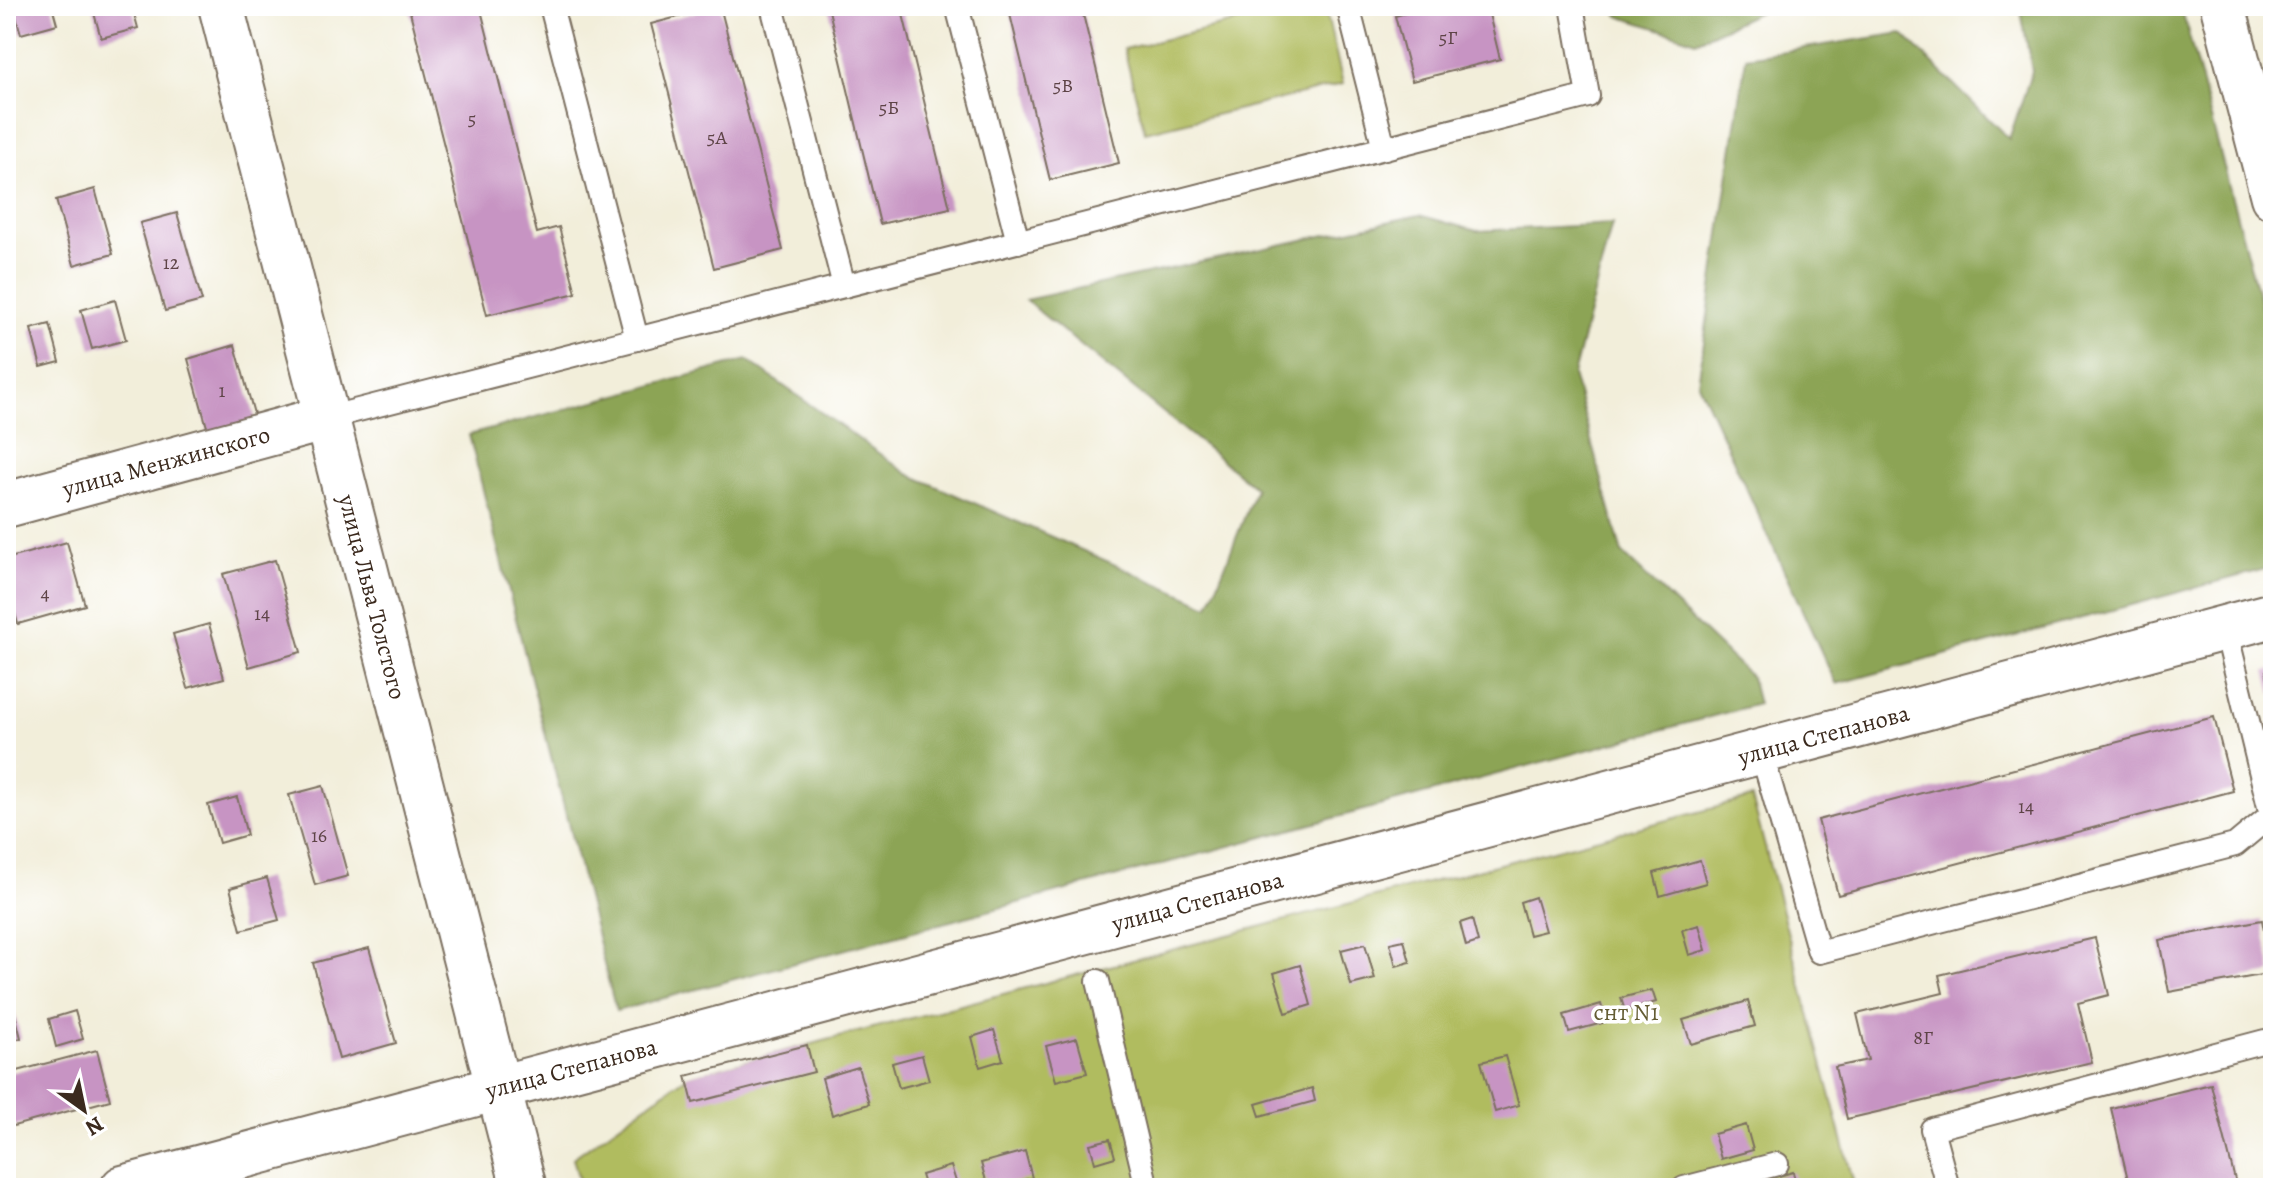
<svg xmlns="http://www.w3.org/2000/svg" width="2279" height="1194" font-family="Alegreya,serif">
  <style>
    .green { fill: #b0bc5e; stroke: #76733e; stroke-width: 2 }
    .forest { fill: #8ca455; stroke: #64673a; stroke-width: 2 }
    .building { fill: #c794c3 }
    .lines { fill: none; stroke-linecap: round; stroke-linejoin: round }
    .service-casing { stroke: #7b6f60; stroke-width: 26 }
    .minor-casing { stroke: #7b6f60; stroke-width: 48 }
    .tertiary-casing { stroke: #7b6f60; stroke-width: 48 }
    .service { stroke: #fff; stroke-width: 22 }
    .minor { stroke: #fff; stroke-width: 44 }
    .tertiary { stroke: #fff; stroke-width: 44 }
    .labels { text-anchor: middle; dominant-baseline: central; stroke-width: 7; stroke-linejoin: round; paint-order: stroke }
    .number-label { font-size: 20px; fill: #5e4447 }
    .street-label { font-size: 24px; fill: #3b2a1e; stroke: #fff }
    .park-label { font-size: 24px; fill: #645d34; stroke: #fff }
  </style>
  <rect width="100%" height="100%" fill="#fff"/>
  <filter id="ink" filterUnits="userSpaceOnUse"><feTurbulence type="fractalNoise" baseFrequency=".0125" numOctaves="2"/><feDisplacementMap in="SourceGraphic" scale="16" xChannelSelector="R" yChannelSelector="G"/><feConvolveMatrix kernelMatrix="1 2 1 2 8 2 1 2 1" color-interpolation-filters="sRGB"/></filter>
  <filter id="wash" filterUnits="userSpaceOnUse"><feTurbulence type="fractalNoise" baseFrequency=".006" numOctaves="4" result="noise"/><feDisplacementMap in="SourceGraphic" scale="32" xChannelSelector="R" yChannelSelector="G"/><feGaussianBlur stdDeviation="1.8" result="paint"/><feColorMatrix in="noise" values="0 0 0 0 0 0 0 0 0 0 0 0 0 0 0 0 0 1.4 0 .05"/><feComposite in="paint" operator="in"/></filter>
  <g filter="url(#wash)">
    <rect width="100%" height="100%" fill="#f2eeda"/>
    <!-- green -->
    <g class="green">
      <polygon points="1304,6 1325,6 1343,84 1145,132 1124,49"/>
      <polygon points="1752,798 1855,1188 581,1188 573,1158 686,1077"/>
    </g>
    <!-- forest -->
    <g class="forest">
      <polygon points="1612,6 1772,6 1696,41 1618,16"/>
      <polygon points="2020,6 2181,6 2273,351 2273,567 1836,684 1698,383 1746,57 1902,33 2009,139 2032,71"/>
      <polygon points="1419,215 1477,231 1612,224 1573,375 1622,553 1751,677 1758,704 616,1011 469,435 747,360 908,474 1209,606 1256,488 1025,300"/>
    </g>
    <g id="blocks">
      <!-- building -->
      <g class="building">
        <polygon points="29,6 52,6 57,24 21,34 14,10"/>
        <polygon points="92,6 132,6 138,28 101,38"/>
        <polygon points="418,6 480,6 537,233 559,227 576,293 487,315 409,8"/>
        <polygon points="720,6 783,250 714,268 651,24"/>
        <polygon points="828,6 901,6 950,208 880,224"/>
        <polygon points="1008,6 1081,6 1119,163 1050,180"/>
        <polygon points="1416,6 1487,6 1500,59 1412,81 1395,16 1417,10"/>
        <polygon points="95,189 113,254 74,265 56,200"/>
        <polygon points="177,213 202,301 165,311 140,223"/>
        <polygon points="115,300 126,340 92,349 81,310"/>
        <polygon points="50,324 60,362 41,367 31,329"/>
        <polygon points="235,345 256,421 209,434 188,359"/>
        <polygon points="67,542 85,605 18,624 6,581 6,559"/>
        <polygon points="275,560 301,652 249,667 223,574"/>
        <polygon points="209,624 224,678 188,688 173,634"/>
        <polygon points="2273,670 2273,694 2272,694 2266,671"/>
        <polygon points="2214,717 2233,791 1838,895 1818,820"/>
        <polygon points="323,786 348,876 315,885 289,795"/>
        <polygon points="237,797 247,835 219,843 208,805"/>
        <polygon points="1700,860 1706,883 1660,896 1654,873"/>
        <polygon points="267,878 279,920 241,930 230,888"/>
        <polygon points="1535,897 1545,931 1529,935 1520,902"/>
        <polygon points="1472,919 1478,942 1466,946 1460,923"/>
        <polygon points="2262,920 2272,973 2169,992 2159,940"/>
        <polygon points="1699,925 1706,950 1689,955 1682,930"/>
        <polygon points="2095,938 2109,995 2078,1003 2092,1062 1847,1119 1835,1067 1868,1060 1857,1014 1943,993 1939,975"/>
        <polygon points="1404,940 1410,962 1396,966 1390,943"/>
        <polygon points="1365,944 1375,979 1351,985 1341,950"/>
        <polygon points="369,948 396,1043 339,1059 313,963"/>
        <polygon points="1300,965 1311,1005 1286,1013 1274,973"/>
        <polygon points="1652,990 1656,1002 1625,1011 1621,998"/>
        <polygon points="1748,1001 1755,1026 1691,1044 1683,1020"/>
        <polygon points="1601,1004 1606,1022 1569,1032 1564,1015"/>
        <polygon points="75,1011 83,1039 56,1047 49,1019"/>
        <polygon points="15,1014 21,1038 6,1042 6,1016"/>
        <polygon points="994,1030 1003,1060 980,1067 972,1037"/>
        <polygon points="1077,1038 1087,1073 1056,1081 1046,1046"/>
        <polygon points="807,1045 814,1072 693,1103 686,1076"/>
        <polygon points="97,1050 110,1100 6,1128 6,1074"/>
        <polygon points="922,1055 929,1080 899,1088 892,1063"/>
        <polygon points="1505,1056 1519,1105 1495,1112 1481,1062"/>
        <polygon points="858,1067 869,1104 832,1115 822,1078"/>
        <polygon points="2211,1084 2237,1188 2130,1188 2111,1108"/>
        <polygon points="1312,1088 1315,1101 1260,1116 1256,1104"/>
        <polygon points="1746,1125 1753,1150 1721,1159 1714,1134"/>
        <polygon points="1110,1139 1115,1157 1095,1163 1090,1144"/>
        <polygon points="1025,1151 1032,1178 988,1188 981,1163"/>
        <polygon points="951,1166 958,1188 925,1188 921,1175"/>
        <polygon points="1793,1172 1797,1188 1771,1188 1768,1179"/>
        <polygon points="1583,1180 1585,1188 1558,1188 1557,1187"/>
      </g>
    </g>
  </g>
  <g filter="url(#ink)">
    <use href="#blocks" fill-opacity="0" stroke="#7b6f60" stroke-width="2"/>
    <g class="lines">
      <defs>
        <g id="service">
          <polyline points="551,6 637,339"/>
          <polyline points="772,6 844,286"/>
          <polyline points="957,6 1018,242"/>
          <polyline points="1348,6 1384,148"/>
          <polyline points="327,418 1588,96 1572,6"/>
          <polyline points="1761,751 1819,952 2235,845 2271,815 2225,627"/>
          <polyline points="1098,981 1147,1188"/>
          <polyline points="1684,1188 1777,1164"/>
          <polyline points="1948,1188 1932,1129 2265,1041"/>
        </g>
        <g id="minor">
          <polyline points="2223,6 2273,197"/>
          <path id="s1" d="M 6,505 L 327,418"/>
          <path id="s2" d="M 123,1188 L 2273,615"/>
        </g>
        <g id="tertiary">
          <path id="s3" d="M 221,6 L 524,1188"/>
        </g>
      </defs>
      <!-- service casing -->
      <use href="#service" class="service-casing"/>
      <!-- minor casing -->
      <use href="#minor" class="minor-casing"/>
      <!-- tertiary casing -->
      <use href="#tertiary" class="tertiary-casing"/>
      <!-- service -->
      <use href="#service" class="service"/>
      <!-- minor -->
      <use href="#minor" class="minor"/>
      <!-- tertiary -->
      <use href="#tertiary" class="tertiary"/>
    </g>
  </g>
  <g class="labels">
    <!-- number labels -->
    <g class="number-label">
      <text x="1448" y="37">5Г</text>
      <text x="1063" y="85">5В</text>
      <text x="889" y="107">5Б</text>
      <text x="472" y="118">5</text>
      <text x="717" y="137">5А</text>
      <text x="171" y="262">12</text>
      <text x="222" y="390">1</text>
      <text x="45" y="593">4</text>
      <text x="262" y="613">14</text>
      <text x="2026" y="806">14</text>
      <text x="319" y="835">16</text>
      <text x="1923" y="1037">8Г</text>
    </g>
    <!-- street labels -->
    <g class="street-label">
      <text stroke="none"><textPath href="#s1" startOffset="166">улица Менжинского</textPath></text>
      <text stroke="none"><textPath href="#s3" startOffset="610">улица Льва Толстого</textPath></text>
      <text stroke="none"><textPath href="#s2" startOffset="1760">улица Степанова</textPath></text>
      <text stroke="none"><textPath href="#s2" startOffset="1112">улица Степанова</textPath></text>
      <text stroke="none"><textPath href="#s2" startOffset="464">улица Степанова</textPath></text>
    </g>
    <!-- park labels -->
    <g class="park-label">
      <text x="1626" y="1012">снт N1</text>
    </g>
  </g>
  <!-- margin -->
  <rect width="2279" height="1194" fill="none" stroke="#fff" stroke-width="32"/>
  <!-- north arrow -->
  <g transform="translate(84 1110) rotate(147)" stroke="#ffffff" stroke-width="6" paint-order="stroke">
  <path d="M0-6L14 30L0 20L-14 30Z" fill="#3b2a1e"/>
  <text y="-12" font-size="22" font-weight="bold" text-anchor="middle" fill="#3b2a1e">N</text>
  </g>
</svg>
